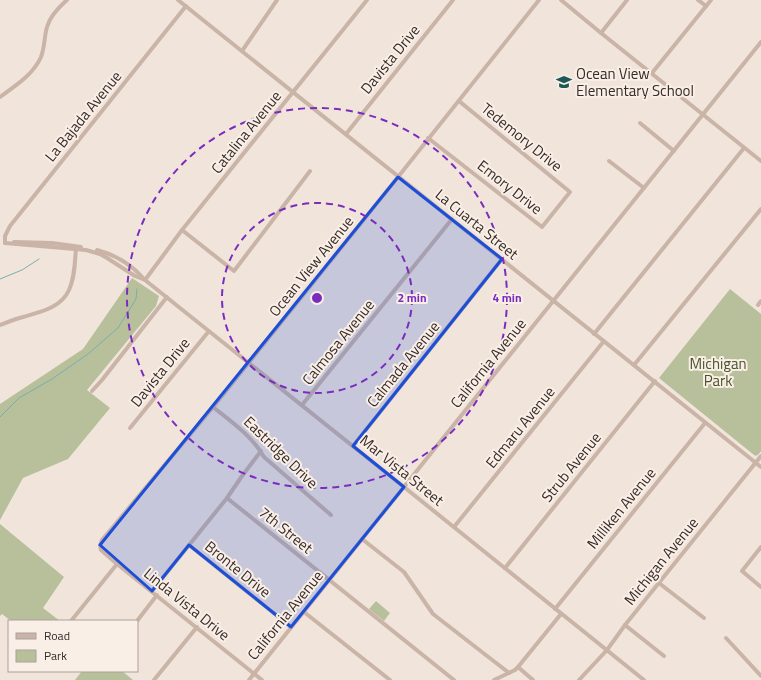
<svg xmlns="http://www.w3.org/2000/svg" width="761" height="680" font-family="'Titillium Web',sans-serif">
  <style>
    .green { fill: #b7c09b }
    .lines { fill: none; stroke-linecap: round; stroke-linejoin: round }
    .stream { stroke: #7aaeac; stroke-width: 1 }
    .minor { stroke: #c9b4a7; stroke-width: 4 }
    .marked { fill: #1d4ed8; fill-opacity: 0.2; stroke: #1d4ed8; stroke-width: 3; stroke-linejoin: round }
    .ring { fill: none; stroke: #7b2cbf; stroke-width: 2; stroke-dasharray: 7 5 }
    .labels { text-anchor: middle; dominant-baseline: central; stroke-width: 4; stroke-linejoin: round; paint-order: stroke }
    .street-label { font-size: 15px; fill: #362b28; stroke: #f9efe7 }
    .poi-label { font-size: 15px; fill: #362b28; stroke: #f9efe7; text-anchor: start }
    .park-label { font-size: 15px; fill: #49542c; stroke: #f9efe7 }
    .centre { fill: #7b2cbf; stroke: #f9efe7; stroke-width: 2 }
    .ring-label { font-size: 12px; text-anchor: middle; font-weight: bold; fill: #7b2cbf; stroke: #f9efe7; stroke-width: 4; stroke-linejoin: round; paint-order: stroke }
  </style>
  <rect width="100%" height="100%" fill="#f1e5db"/>
  <!-- green -->
  <g class="green">
    <polygon points="132,278 159,296 156,306 87,390 110,408 68,459 23,478 0,520 0,404 83,349"/>
    <path d="M 730,289 L 761,314 L 761,451 C 759,454 757,457 754,455 L 659,378 Z"/>
    <polygon points="0,524 64,577 43,608 60,621 11,621 2,614 0,616"/>
    <polygon points="376,601 390,613 384,621 369,609"/>
    <polygon points="82,671 122,671 133,680 75,680"/>
  </g>
  <g class="lines">
    <!-- stream -->
    <g class="stream">
      <polyline points="0,279 22,270 39,259"/>
      <polyline points="0,417 19,398 52,379 88,354 118,328 136,299 137,289"/>
    </g>
    <!-- minor -->
    <g class="minor">
      <polyline points="178,0 761,467"/>
      <polyline points="561,0 601,33 761,161"/>
      <polyline points="698,0 706,6"/>
      <polyline points="601,33 627,0"/>
      <polyline points="242,51 277,0"/>
      <polyline points="652,73 711,0"/>
      <path d="M 0,97 C 15,86 33,75 41,57 C 45,47 44,37 47,27 C 50,16 59,7 67,0"/>
      <polyline points="640,123 674,151"/>
      <polyline points="346,134 453,0"/>
      <polyline points="428,138 542,227 570,192 459,101"/>
      <polyline points="609,161 644,188"/>
      <polyline points="182,230 234,271 310,171"/>
      <polyline points="14,242 52,243 81,247"/>
      <polyline points="5,243 86,250 100,254 107,258 135,276 145,280 404,487 644,680"/>
      <polyline points="5,243 5,236 10,226 186,6"/>
      <path d="M 97,250 C 115,255 131,264 143,278"/>
      <polyline points="145,280 182,230 367,0"/>
      <polyline points="758,305 761,301"/>
      <path d="M 0,325 C 8,322 15,319 23,317 C 40,312 61,308 69,290 C 75,277 75,261 76,247"/>
      <polyline points="594,334 744,148"/>
      <polyline points="634,365 761,209"/>
      <polyline points="92,391 102,380 167,297"/>
      <polyline points="302,405 452,219"/>
      <path d="M 213,407 C 232,422 252,436 264,457 L 331,515"/>
      <polyline points="130,428 209,331"/>
      <polyline points="353,446 502,259"/>
      <polyline points="227,498 454,680"/>
      <polyline points="454,527 604,341"/>
      <polyline points="362,539 404,572 433,614 509,673"/>
      <polyline points="189,545 291,627"/>
      <polyline points="761,547 742,571 761,587"/>
      <polyline points="505,568 655,381"/>
      <polyline points="659,583 704,618"/>
      <polyline points="152,591 227,498 242,476 261,451"/>
      <polyline points="555,609 705,423"/>
      <polyline points="304,612 390,680"/>
      <polyline points="71,621 117,564"/>
      <polyline points="137,621 157,595"/>
      <polyline points="625,625 664,656"/>
      <polyline points="726,638 761,676"/>
      <polyline points="518,667 533,680"/>
      <polyline points="154,680 197,627"/>
      <polyline points="249,680 761,42"/>
      <polyline points="262,680 117,564 101,550 100,545 102,540 213,407 398,177 539,0"/>
      <polyline points="494,680 515,670 518,667 561,614"/>
      <polyline points="579,680 607,650 625,625 761,456"/>
    </g>
  </g>
  <!-- marked area -->
  <path class="marked" d="M 398,177 L 502,259 L 353,446 L 404,487 L 291,627 L 189,545 L 152,591 L 100,545 Z"/>
  <!-- distance rings -->
  <g class="ring">
    <circle cx="317" cy="298" r="95"/>
    <circle cx="317" cy="298" r="190"/>
  </g>
  <!-- icons -->
  <defs>
    <symbol id="school-bare" viewBox="-9 -9 18 18"><path d="M0-5L7-2L0 1L-7-2ZM-4 1L0 2.5L4 1V4Q0 6-4 4Z" fill="#1d5756" stroke="#f9efe7" stroke-width="2.5" paint-order="stroke"/></symbol>
  </defs>
  <g fill-rule="evenodd">
    <use href="#school-bare" x="553" y="71" width="22" height="22"/>
  </g>
  <g class="labels">
    <!-- street labels -->
    <g class="street-label">
      <text transform="translate(390 59) rotate(-51)">Davista Drive</text>
      <text transform="translate(83 116) rotate(-51)">La Bajada Avenue</text>
      <text transform="translate(246 132) rotate(-51)">Catalina Avenue</text>
      <text transform="translate(522 137) rotate(39)">Tedemory Drive</text>
      <text transform="translate(510 187) rotate(38)">Emory Drive</text>
      <text transform="translate(477 224) rotate(39)">La Cuarta Street</text>
      <text transform="translate(311 266) rotate(-51)">Ocean View Avenue</text>
      <text transform="translate(338 342) rotate(-51)">Calmosa Avenue</text>
      <text transform="translate(488 363) rotate(-51)">California Avenue</text>
      <text transform="translate(403 364) rotate(-51)">Calmada Avenue</text>
      <text transform="translate(160 372) rotate(-51)">Davista Drive</text>
      <text transform="translate(520 427) rotate(-51)">Edmaru Avenue</text>
      <text transform="translate(281 452) rotate(44)">Eastridge Drive</text>
      <text transform="translate(571 467) rotate(-51)">Strub Avenue</text>
      <text transform="translate(402 470) rotate(39)">Mar Vista Street</text>
      <text transform="translate(621 508) rotate(-51)">Milliken Avenue</text>
      <text transform="translate(286 530) rotate(39)">7th Street</text>
      <text transform="translate(661 561) rotate(-51)">Michigan Avenue</text>
      <text transform="translate(238 569) rotate(39)">Bronte Drive</text>
      <text transform="translate(187 604) rotate(39)">Linda Vista Drive</text>
      <text transform="translate(285 615) rotate(-51)">California Avenue</text>
    </g>
    <!-- poi labels -->
    <g class="poi-label">
      <text x="576" y="73">Ocean View<tspan x="576" dy="17">Elementary School</tspan></text>
    </g>
    <!-- park labels -->
    <g class="park-label">
      <text x="718" y="363">Michigan<tspan x="718" dy="17">Park</tspan></text>
    </g>
  </g>
  <circle cx="317" cy="298" r="6" class="centre"/>
  <g class="ring-label">
    <text x="412" y="302">2 min</text>
    <text x="507" y="302">4 min</text>
  </g>
  <!-- legend -->
  <rect x="8" y="620" width="130" height="52" fill="#f9efe7" stroke="#aba19b"/>
  <rect x="16" y="633" width="20" height="6" fill="#c9b4a7" stroke="#aba19b"/>
  <text x="44" y="640" font-size="12" fill="#362b28">Road</text>
  <rect x="16" y="650" width="20" height="12" fill="#b7c09b" stroke="#aba19b"/>
  <text x="44" y="660" font-size="12" fill="#362b28">Park</text>
</svg>
